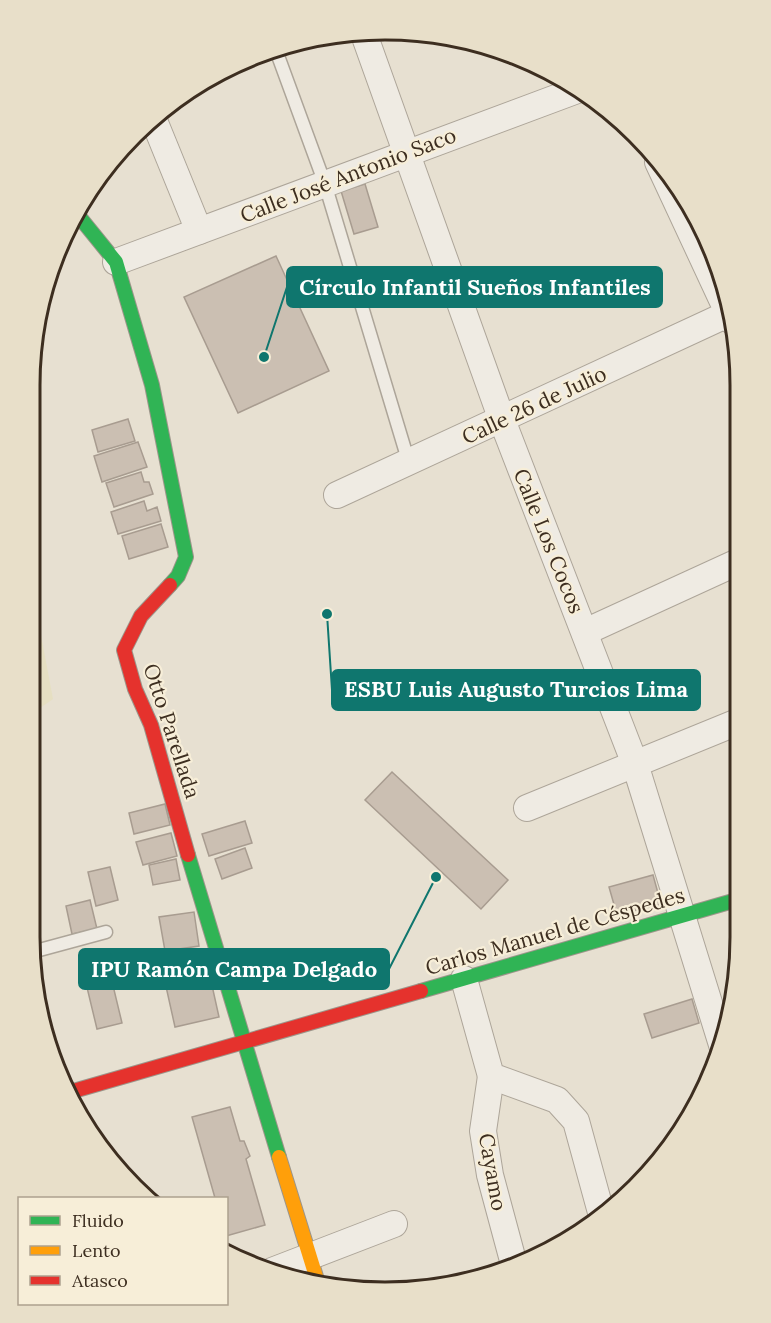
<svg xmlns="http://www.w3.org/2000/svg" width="771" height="1323" font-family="Lora,serif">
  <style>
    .farmland { fill: #e6dfc2 }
    .building { fill: #cbbfb2; stroke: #a89c90; stroke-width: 1.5 }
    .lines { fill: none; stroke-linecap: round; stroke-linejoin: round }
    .lane-casing { stroke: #ada599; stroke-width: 15 }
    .street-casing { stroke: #ada599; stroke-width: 28 }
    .fast-casing { stroke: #9c958a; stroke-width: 16 }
    .slow-casing { stroke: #9c958a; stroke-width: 16 }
    .jam-casing { stroke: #9c958a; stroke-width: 16 }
    .lane { stroke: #efebe3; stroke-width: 12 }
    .street { stroke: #efebe3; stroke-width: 26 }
    .fast { stroke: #30b455; stroke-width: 14 }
    .slow { stroke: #ff9f0a; stroke-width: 14 }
    .jam { stroke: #e5322d; stroke-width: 14 }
    .labels { text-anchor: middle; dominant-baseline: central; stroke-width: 4.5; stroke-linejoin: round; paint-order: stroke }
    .street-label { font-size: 21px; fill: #3d2e20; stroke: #f7eed8 }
    .rim { fill: none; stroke: #3d2e20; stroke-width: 3 }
    .leader { fill: none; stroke: #0f766e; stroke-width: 2 }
    .callout-dot { fill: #0f766e; stroke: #f7eed8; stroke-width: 2 }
    .callout { fill: #0f766e; stroke: #0f766e; stroke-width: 2 }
    .callout-label { font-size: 22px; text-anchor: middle; font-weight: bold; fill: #fff }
  </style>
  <rect width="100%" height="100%" fill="#e7e0d1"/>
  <!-- farmland -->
  <polygon class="farmland" points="30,576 53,699 30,715"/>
  <!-- building -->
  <g class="building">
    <polygon points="365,184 378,227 354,234 341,191"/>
    <polygon points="276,256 329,371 238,413 184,297"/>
    <polygon points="128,419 135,441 98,452 92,430"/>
    <polygon points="138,442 147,467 102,482 94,456"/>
    <polygon points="141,472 144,482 149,482 153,494 114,507 106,483"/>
    <polygon points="144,501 147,511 157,507 161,521 118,534 111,512"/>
    <polygon points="161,524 168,547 129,559 122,536"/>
    <polygon points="392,772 508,880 481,909 365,800"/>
    <polygon points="165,804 170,825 134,834 129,813"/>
    <polygon points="245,821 252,843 209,856 202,834"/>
    <polygon points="171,833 177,856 143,865 136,842"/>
    <polygon points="245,848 252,868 222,879 215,859"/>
    <polygon points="176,859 180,880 153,885 149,865"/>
    <polygon points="110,867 118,900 96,906 88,872"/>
    <polygon points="653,875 661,904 617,915 609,887"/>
    <polygon points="90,900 97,929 72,934 66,906"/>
    <polygon points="194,912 199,946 165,951 159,917"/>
    <polygon points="109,969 122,1023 97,1029 84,975"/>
    <polygon points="209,972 219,1017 175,1027 165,982"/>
    <polygon points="692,999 699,1023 652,1038 644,1014"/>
    <polygon points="230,1107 240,1141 244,1141 250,1156 246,1159 265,1225 226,1236 226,1198 215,1198 192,1117"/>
  </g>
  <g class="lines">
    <defs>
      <g id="lane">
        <polyline points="277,53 325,184 409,463"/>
        <polyline points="32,952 106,932"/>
      </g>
      <g id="street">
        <polyline points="365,37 502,420 635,764 723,1048"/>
        <polyline points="155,123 199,231"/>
        <polyline points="658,162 732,321"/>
        <polyline points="116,262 580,89"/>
        <polyline points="337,495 730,313"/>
        <polyline points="585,632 740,561"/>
        <polyline points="527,808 740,721"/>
        <polyline points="464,979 491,1076 557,1100 576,1121 602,1216"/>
        <polyline points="491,1076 483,1131 490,1175 515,1268"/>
        <polyline points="272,1271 394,1224"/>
      </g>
      <g id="fast">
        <polyline points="77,214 116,262 152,385 186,557 178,576 170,585"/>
        <polyline points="188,855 279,1157"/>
        <polyline points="421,991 740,899"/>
      </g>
      <polyline id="slow" points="279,1157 318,1283"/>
      <g id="jam">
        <polyline points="170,585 141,616 124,650 135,689 151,725 188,855"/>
        <polyline points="70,1092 421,991"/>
      </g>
    </defs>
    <!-- lane casing -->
    <use href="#lane" class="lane-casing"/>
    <!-- street casing -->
    <use href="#street" class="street-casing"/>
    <!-- fast casing -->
    <use href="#fast" class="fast-casing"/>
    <!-- slow casing -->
    <use href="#slow" class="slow-casing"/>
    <!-- jam casing -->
    <use href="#jam" class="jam-casing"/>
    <!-- lane -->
    <use href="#lane" class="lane"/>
    <!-- street -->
    <use href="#street" class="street"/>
    <!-- fast -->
    <use href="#fast" class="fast"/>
    <!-- slow -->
    <use href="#slow" class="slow"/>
    <!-- jam -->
    <use href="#jam" class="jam"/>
  </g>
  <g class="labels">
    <!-- street labels -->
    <g class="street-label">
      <text transform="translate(348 175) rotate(-21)">Calle José Antonio Saco</text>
      <text transform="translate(534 405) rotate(-25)">Calle 26 de Julio</text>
      <text transform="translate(549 541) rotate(68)">Calle Los Cocos</text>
      <text transform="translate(172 731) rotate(72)">Otto Parellada</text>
      <text transform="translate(555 931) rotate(-16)">Carlos Manuel de Céspedes</text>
      <text transform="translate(493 1172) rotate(80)">Cayamo</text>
    </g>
  </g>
  <!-- crop -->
  <path d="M0 0H771V1323H0ZM385 40H385A345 345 0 0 1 730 385V937A345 345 0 0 1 385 1282H385A345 345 0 0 1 40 937V385A345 345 0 0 1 385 40Z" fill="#e8dfc9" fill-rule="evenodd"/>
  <path class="rim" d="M385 40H385A345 345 0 0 1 730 385V937A345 345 0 0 1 385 1282H385A345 345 0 0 1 40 937V385A345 345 0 0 1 385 40Z"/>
  <!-- callouts -->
  <path class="leader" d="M264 357L287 287M327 614L332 690M436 877L389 969"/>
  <g class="callout-dot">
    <circle cx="264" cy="357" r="6"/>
    <circle cx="327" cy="614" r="6"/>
    <circle cx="436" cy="877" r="6"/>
  </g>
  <g class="callout">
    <rect x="287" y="267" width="375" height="40" rx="6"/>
    <rect x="332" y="670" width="368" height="40" rx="6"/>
    <rect x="79" y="949" width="310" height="40" rx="6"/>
  </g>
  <g class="callout-label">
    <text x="475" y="295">Círculo Infantil Sueños Infantiles</text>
    <text x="516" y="697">ESBU Luis Augusto Turcios Lima</text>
    <text x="234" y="977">IPU Ramón Campa Delgado</text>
  </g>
  <!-- legend -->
  <rect x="18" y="1197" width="210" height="108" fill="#f7eed8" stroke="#ada18e" stroke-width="1.5"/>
  <rect x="30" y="1216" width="30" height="9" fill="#30b455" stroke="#ada18e" stroke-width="1.5"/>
  <text x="72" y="1227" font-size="18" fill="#3d2e20">Fluido</text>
  <rect x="30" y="1246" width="30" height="9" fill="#ff9f0a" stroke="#ada18e" stroke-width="1.5"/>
  <text x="72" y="1257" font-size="18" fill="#3d2e20">Lento</text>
  <rect x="30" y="1276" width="30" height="9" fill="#e5322d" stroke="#ada18e" stroke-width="1.5"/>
  <text x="72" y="1287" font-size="18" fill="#3d2e20">Atasco</text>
</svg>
